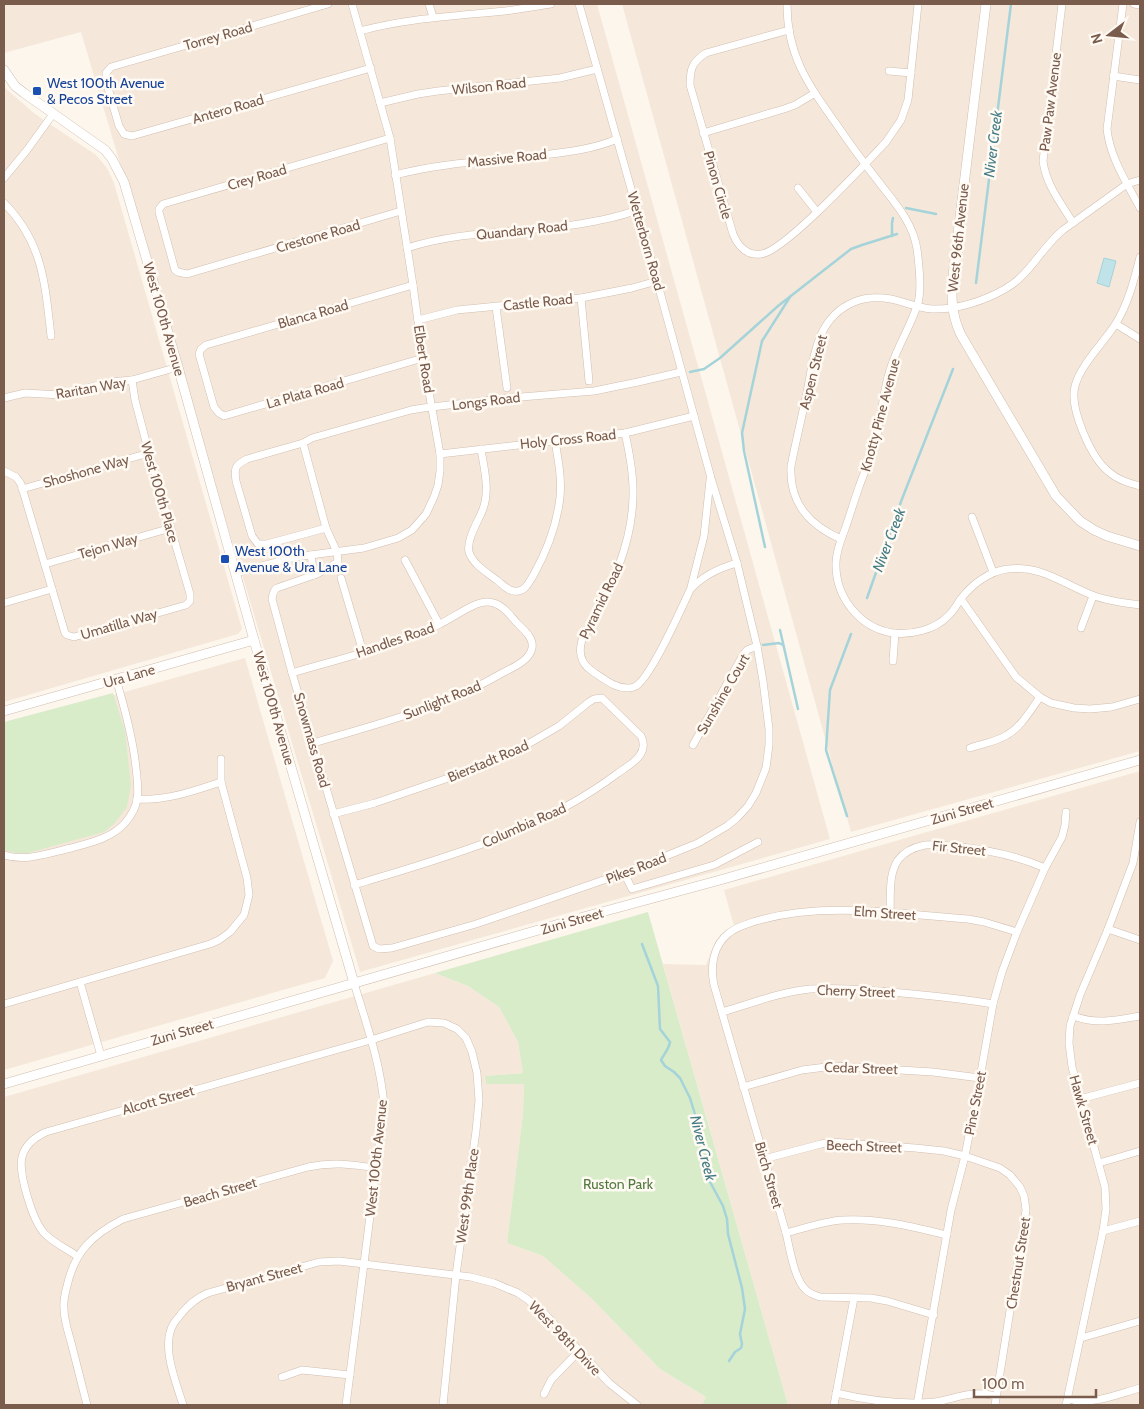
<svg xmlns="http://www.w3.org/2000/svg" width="1144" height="1409" font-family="Cabin,sans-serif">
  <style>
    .residential { fill: #f5e8da }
    .green { fill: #d8ecc9 }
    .water { fill: #bfe3e8; stroke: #a5d3da }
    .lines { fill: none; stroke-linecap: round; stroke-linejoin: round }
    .stream { stroke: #a5d3da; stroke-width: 2.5 }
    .minor-casing { stroke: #d1beb0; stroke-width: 8 }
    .tertiary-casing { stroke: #d1beb0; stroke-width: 10 }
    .minor { stroke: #fff; stroke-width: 7 }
    .tertiary { stroke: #fff; stroke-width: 9 }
    .transit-dot { fill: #1a4fb4; stroke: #fffaf3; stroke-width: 2 }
    .labels { text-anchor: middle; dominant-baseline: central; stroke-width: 5; stroke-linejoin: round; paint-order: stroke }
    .street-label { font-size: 14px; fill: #7a5c4d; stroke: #fffaf3 }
    .transit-label { font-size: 14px; fill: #164399; stroke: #fffaf3; text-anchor: start }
    .park-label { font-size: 14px; fill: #537a41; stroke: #fffaf3 }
    .water-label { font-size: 15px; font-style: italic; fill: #437c86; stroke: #fffaf3 }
  </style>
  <rect width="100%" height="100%" fill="#fdf6ec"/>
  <!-- residential -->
  <g class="residential">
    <polygon points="4,4 597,4 830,839 360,972 81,32 4,53"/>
    <polygon points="622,4 1140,4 1140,751 851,832"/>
    <polygon points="4,87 35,114 96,155 107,168 114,183 242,629 238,634 4,702"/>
    <polygon points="245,658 333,961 325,978 4,1070 4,726"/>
    <polygon points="1140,771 1140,1405 788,1405 663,964 706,965 716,940 734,926 724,890"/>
    <polygon points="435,973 468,986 499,1007 518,1042 523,1073 485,1076 486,1084 524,1083 523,1114 507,1243 543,1256 591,1298 660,1369 706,1397 702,1405 4,1405 4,1097"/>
  </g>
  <!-- green -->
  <g class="green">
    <polygon points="113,693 125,731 131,785 127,807 114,824 104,832 28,853 16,853 4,850 4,722"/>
    <polygon points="648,912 788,1405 702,1405 706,1397 660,1369 591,1298 543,1256 507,1243 523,1114 524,1084 486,1084 485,1076 523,1073 518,1042 499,1007 468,986 435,973"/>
  </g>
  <!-- water -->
  <polygon class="water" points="1104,258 1116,261 1109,287 1097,283"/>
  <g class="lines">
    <!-- stream -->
    <g class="stream">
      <polyline points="906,208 936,214"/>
      <polyline points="892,236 892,223 893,218"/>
      <polyline points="976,283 1011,4"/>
      <polyline points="690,372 704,369 720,358 778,306 851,249 862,245 897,234"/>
      <polyline points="765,547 744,451 742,433 762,341 790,297"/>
      <polyline points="867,598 902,499 953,369"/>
      <polyline points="780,630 798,709"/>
      <polyline points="763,645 779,643 783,645"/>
      <polyline points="847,816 826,750 830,690 851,634"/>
      <path d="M 642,944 L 658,986 L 660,1029 L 670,1042 C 669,1049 664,1054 661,1060 L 665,1066 L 674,1072 L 680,1078 L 690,1098 L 707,1153 L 709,1180 L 723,1206 L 727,1219 L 728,1234 L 742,1288 L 745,1309 L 740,1334 L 742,1344 L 741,1348 L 735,1352 L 729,1361"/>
    </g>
    <defs>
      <g id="minor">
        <polyline points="328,4 111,67 106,73 106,81 119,126 124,134 132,136 371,68"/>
        <polyline points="429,4 433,17"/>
        <path d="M 787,4 C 787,56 808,84 837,125 C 850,144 864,163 878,181 C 894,202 913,222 917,249 C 919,264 922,288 918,303 C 910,329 894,351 888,377 C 883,396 881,416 877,435 C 873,453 865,470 859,487 C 854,501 850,515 845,529 C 841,540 836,551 836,563 C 835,596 859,628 893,633 C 911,635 935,630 948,616 C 953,612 956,606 960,600 C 971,585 989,571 1008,569 C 1042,565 1063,584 1092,595 C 1107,601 1124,603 1140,605"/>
        <path d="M 1062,4 L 1043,161 C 1046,185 1061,203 1073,223"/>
        <path d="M 1123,4 L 1107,129 C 1110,158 1127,183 1140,208"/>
        <polyline points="1134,4 1140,5"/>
        <path d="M 789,30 L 706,53 C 692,62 690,69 690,85 L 733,234 C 738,246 746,256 761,254 C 784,252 866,163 886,142 L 901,120 L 908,100 L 918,4"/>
        <path d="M 360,31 C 408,18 456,16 505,11 C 521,9 536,6 551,4"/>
        <polyline points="889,71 911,73"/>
        <polyline points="1113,76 1140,80"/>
        <polyline points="380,103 418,94 438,91 560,78 597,69"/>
        <polyline points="703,133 784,109 795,105 815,93"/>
        <polyline points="390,138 163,204 159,209 159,212 175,270 178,272 187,274 401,211"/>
        <path d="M 395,175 C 444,162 493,161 543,155 C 568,152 594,149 617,139"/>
        <polyline points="4,178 27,150 53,114"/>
        <polyline points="798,188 817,212"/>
        <path d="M 4,203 C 43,242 45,284 51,336"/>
        <path d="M 407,248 C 468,228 534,234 596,221 C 610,218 623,216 636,210"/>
        <path d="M 1140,257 C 1134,281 1128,304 1115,325 C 1103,343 1080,366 1075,386 C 1069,408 1091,458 1109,472 C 1118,480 1129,483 1140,486"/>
        <polyline points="413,285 206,345 201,349 199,354 214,407 219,413 224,416 423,358"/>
        <polyline points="581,298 589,381"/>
        <polyline points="496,307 507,388"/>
        <polyline points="418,320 457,310 581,298 632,288 657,281"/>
        <polyline points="1116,324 1140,339"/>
        <polyline points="4,398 25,393 61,395 110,382 132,380 178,367"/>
        <path d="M 625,433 C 629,451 633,471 633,490 C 634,543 610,592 583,637 C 578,650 580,663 592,671 C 604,679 619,692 634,687 C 649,682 682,607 690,590 C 703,575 719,568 737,563"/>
        <path d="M 303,443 L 326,528 L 337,552 L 338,562 L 317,574 L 277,588 C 273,590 273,595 272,599 L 292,673 L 373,946 L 379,949 L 392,948 L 476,924 L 624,873 L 698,843 L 727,826 L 737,818 L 748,806 L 756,793 L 766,768 L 769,745 L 769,729 L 763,681 L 757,646 L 737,563 L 711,478 L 657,281 L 579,4"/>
        <path d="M 481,449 C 484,468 490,490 483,509 C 479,520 466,540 469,552 C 473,565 488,573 498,581 C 503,585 510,593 518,591 C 526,590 529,582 533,576 C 547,551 557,525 560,497 C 562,479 558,459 555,441"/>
        <polyline points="440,454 625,433 694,416"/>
        <polyline points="4,471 16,477 21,484 65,633 67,635 74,637 186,605 190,601 190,594 149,453 135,400 132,380"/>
        <polyline points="22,489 149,453"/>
        <polyline points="972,517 993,572"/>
        <path d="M 326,528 L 267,544 L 258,544 L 252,536 L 236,481 C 234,468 235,465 247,459 L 303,443 L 312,438 L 411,410 L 423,408 L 509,398 L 594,391 L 638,382 L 681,372"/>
        <path d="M 841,539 C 809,525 789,503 791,466 C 796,441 802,416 807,392 C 814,357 816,318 854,302 C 866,297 878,297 891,299 C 905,302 918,308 932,309 C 956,310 984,301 1005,289 C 1030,275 1041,248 1063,230 L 1127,184 L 1140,180"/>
        <polyline points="311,555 314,575"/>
        <polyline points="405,560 439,624"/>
        <polyline points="45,564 171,528"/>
        <polyline points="236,573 295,557 364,548 398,538 412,530 426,514 434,497 438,485 440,471 440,454 423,358 413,285 390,138 352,4"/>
        <polyline points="341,578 363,652"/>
        <polyline points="691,587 704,536 710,480"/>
        <polyline points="961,599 1016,677 1040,697 1051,703 1074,708 1090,709 1112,707 1140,699"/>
        <polyline points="4,603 52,589"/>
        <polyline points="1081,628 1093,596"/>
        <polyline points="893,661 895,633"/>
        <path d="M 292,673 C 342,658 393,647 440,624 C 453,618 473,602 487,602 C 501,602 509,614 517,623 C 524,630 534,638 532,648 C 530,660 514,667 504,672 C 445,707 378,724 313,743"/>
        <polyline points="693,745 743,655 747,650 757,646"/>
        <path d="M 970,748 C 981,744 996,742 1007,735 C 1021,727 1030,711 1040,697"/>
        <path d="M 137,799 C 167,801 193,791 221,782"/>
        <path d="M 333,814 L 375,803 L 460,774 L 516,751 L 559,726 L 589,702 L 594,699 L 602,698 L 606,702 L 641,736 C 650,754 631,764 618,773 C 540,832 446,857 354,885"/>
        <path d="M 4,855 C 26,862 49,853 71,848 C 90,843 112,838 125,823 C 131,816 136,807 137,799 C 139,789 137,778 136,768 C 133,738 125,709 116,679"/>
        <polyline points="624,873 632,889 714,865 758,842"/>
        <path d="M 890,913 C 891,896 888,875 898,860 C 904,852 915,847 925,845 C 933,844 943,846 952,846 C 984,849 1015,855 1045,868"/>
        <polyline points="1108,929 1140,940"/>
        <polyline points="80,982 101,1056"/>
        <polyline points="4,1004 210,944 219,940 230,932 244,915 249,895 247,878 221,782 221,759"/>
        <path d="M 722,1012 C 750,1004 780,992 810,989 C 837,987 864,990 891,992 C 925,995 959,998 993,1004"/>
        <path d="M 1073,1016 C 1098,1025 1115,1020 1140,1016"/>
        <polyline points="743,1087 802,1070 834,1066 933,1072 980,1078"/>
        <polyline points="1080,1099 1140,1083"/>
        <polyline points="764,1159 821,1144 831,1142 915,1148 944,1151 965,1156 1000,1168 1010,1175 1020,1187 1024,1196 1026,1210 995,1405"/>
        <polyline points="1099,1163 1140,1151"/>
        <polyline points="1103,1231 1140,1221"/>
        <path d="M 786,1233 C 805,1228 824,1221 843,1220 C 879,1218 913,1227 947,1235"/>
        <path d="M 77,1256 C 67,1249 54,1243 45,1234 C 33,1222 18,1173 22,1157 C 25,1145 35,1137 46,1132 L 371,1040 L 428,1022 L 444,1023 L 457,1029 L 466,1038 L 472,1052 L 477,1073 L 479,1100 L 476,1131 L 456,1275 L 443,1405"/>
        <path d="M 934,1315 L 887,1301 L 871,1298 L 820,1297 C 815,1295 810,1294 806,1290 C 794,1279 790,1249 786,1233 L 714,985 C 710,967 713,945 729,933 C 736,927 747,924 756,921 C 823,901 899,914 968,919 L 984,922 L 1017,932"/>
        <polyline points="1081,1338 1140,1321"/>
        <polyline points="282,1377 302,1370 350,1375"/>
        <path d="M 836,1393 C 870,1401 901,1405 935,1402 C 948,1400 960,1395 973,1394 C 981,1393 988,1394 996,1396"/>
        <polyline points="544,1394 551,1380 579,1351"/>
        <path d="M 1068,1399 C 1091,1406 1118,1394 1140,1388"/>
        <path d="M 87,1405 C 82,1386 77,1366 72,1346 C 69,1334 64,1321 64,1309 C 63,1301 65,1294 67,1286 C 75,1251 92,1235 123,1219 L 308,1167 C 332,1162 351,1164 375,1168"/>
        <path d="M 183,1405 C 176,1382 160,1345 174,1323 C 176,1320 179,1317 181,1314 C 189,1304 196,1298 208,1293 L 319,1262 L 339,1261 L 471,1277 L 494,1283 L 518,1293 L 527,1299 L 544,1313 L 609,1383 L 637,1405"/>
        <path d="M 346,1405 L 384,1106 C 381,1064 366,1023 354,983"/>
        <polyline points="834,1405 854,1298"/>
        <polyline points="917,1405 951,1210 965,1156 980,1078 993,1004 1002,972 1017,932 1045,868 1062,837 1065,825 1066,812"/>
        <polyline points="1066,1405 1103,1231 1106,1209 1105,1187 1072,1067 1069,1043 1070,1026 1080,995 1108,929 1133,863 1140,822"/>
      </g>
      <g id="tertiary">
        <path d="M 986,4 L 954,267 C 951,292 950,312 961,335 L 1056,496 L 1080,521 L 1094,530 L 1107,536 L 1140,546"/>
        <polyline points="4,70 15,86 24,93 105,150 112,159 124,182 178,367 254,640 354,983"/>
        <polyline points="4,711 254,640"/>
        <polyline points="4,1084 587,916 720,880 1140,760"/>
      </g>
    </defs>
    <!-- minor casing -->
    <use href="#minor" class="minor-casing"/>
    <!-- tertiary casing -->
    <use href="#tertiary" class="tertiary-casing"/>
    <!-- minor -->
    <use href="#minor" class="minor"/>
    <!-- tertiary -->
    <use href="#tertiary" class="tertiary"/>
  </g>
  <!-- markers -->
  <g class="transit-dot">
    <rect x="32" y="86" width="10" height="10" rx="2.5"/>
    <rect x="220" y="554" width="10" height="10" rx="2.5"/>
  </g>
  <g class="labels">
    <!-- street labels -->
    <g class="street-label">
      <text transform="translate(218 36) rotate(-16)">Torrey Road</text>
      <text transform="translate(489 86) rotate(-6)">Wilson Road</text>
      <text transform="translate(1050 102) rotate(-83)">Paw Paw Avenue</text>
      <text transform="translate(228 109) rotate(-16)">Antero Road</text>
      <text transform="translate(507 158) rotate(-6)">Massive Road</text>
      <text transform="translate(257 177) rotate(-16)">Crey Road</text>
      <text transform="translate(718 185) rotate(74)">Pinon Circle</text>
      <text transform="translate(522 230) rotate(-6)">Quandary Road</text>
      <text transform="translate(318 236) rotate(-16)">Crestone Road</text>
      <text transform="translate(958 238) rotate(-84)">West 96th Avenue</text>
      <text transform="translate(646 241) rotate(74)">Wetterborn Road</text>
      <text transform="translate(538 302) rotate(-6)">Castle Road</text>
      <text transform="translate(313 314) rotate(-16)">Blanca Road</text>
      <text transform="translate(164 319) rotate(74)">West 100th Avenue</text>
      <text transform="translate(424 359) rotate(81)">Elbert Road</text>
      <text transform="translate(813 372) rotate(-76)">Aspen Street</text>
      <text transform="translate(91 388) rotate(-10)">Raritan Way</text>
      <text transform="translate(305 393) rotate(-16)">La Plata Road</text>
      <text transform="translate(486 401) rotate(-7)">Longs Road</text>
      <text transform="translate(880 415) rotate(-75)">Knotty Pine Avenue</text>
      <text transform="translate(568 439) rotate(-6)">Holy Cross Road</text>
      <text transform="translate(86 471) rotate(-16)">Shoshone Way</text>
      <text transform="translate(160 492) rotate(74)">West 100th Place</text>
      <text transform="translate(108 546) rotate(-16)">Tejon Way</text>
      <text transform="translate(601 601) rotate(-64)">Pyramid Road</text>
      <text transform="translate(119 624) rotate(-16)">Umatilla Way</text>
      <text transform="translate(395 640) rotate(-19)">Handles Road</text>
      <text transform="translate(129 676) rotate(-16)">Ura Lane</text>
      <text transform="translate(723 694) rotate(-60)">Sunshine Court</text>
      <text transform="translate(442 700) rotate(-22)">Sunlight Road</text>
      <text transform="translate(274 708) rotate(74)">West 100th Avenue</text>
      <text transform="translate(312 740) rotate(74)">Snowmass Road</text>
      <text transform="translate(488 761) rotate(-23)">Bierstadt Road</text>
      <text transform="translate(962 811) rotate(-16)">Zuni Street</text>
      <text transform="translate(524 825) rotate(-24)">Columbia Road</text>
      <text transform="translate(959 848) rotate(6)">Fir Street</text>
      <text transform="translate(636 868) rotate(-21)">Pikes Road</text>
      <text transform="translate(885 913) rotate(4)">Elm Street</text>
      <text transform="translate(572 921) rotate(-16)">Zuni Street</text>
      <text transform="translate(856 991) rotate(2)">Cherry Street</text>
      <text transform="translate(182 1032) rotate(-16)">Zuni Street</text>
      <text transform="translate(861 1068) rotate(2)">Cedar Street</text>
      <text transform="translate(158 1100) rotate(-16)">Alcott Street</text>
      <text transform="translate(975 1103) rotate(-79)">Pine Street</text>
      <text transform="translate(1084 1110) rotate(74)">Hawk Street</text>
      <text transform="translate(864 1146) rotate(2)">Beech Street</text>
      <text transform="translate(376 1158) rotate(-84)">West 100th Avenue</text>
      <text transform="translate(769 1175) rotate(74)">Birch Street</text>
      <text transform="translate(220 1192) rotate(-16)">Beach Street</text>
      <text transform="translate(467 1196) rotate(-82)">West 99th Place</text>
      <text transform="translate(1018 1263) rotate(-81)">Chestnut Street</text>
      <text transform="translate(264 1277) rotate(-15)">Bryant Street</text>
      <text transform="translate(565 1338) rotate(46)">West 98th Drive</text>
    </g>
    <!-- transit labels -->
    <g class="transit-label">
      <text x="47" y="83">West 100th Avenue<tspan x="47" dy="16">&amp; Pecos Street</tspan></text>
      <text x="235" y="551">West 100th<tspan x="235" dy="16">Avenue &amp; Ura Lane</tspan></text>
    </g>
    <!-- park labels -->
    <g class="park-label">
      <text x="618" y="1184">Ruston Park</text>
    </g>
    <!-- water labels -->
    <g class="water-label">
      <text transform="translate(993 144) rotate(-83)">Niver Creek</text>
      <text transform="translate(889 540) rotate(-69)">Niver Creek</text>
      <text transform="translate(703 1148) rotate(76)">Niver Creek</text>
    </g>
  </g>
  <!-- border -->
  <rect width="1144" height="1409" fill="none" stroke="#7a5c4d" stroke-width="10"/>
  <!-- north arrow -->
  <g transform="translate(1109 35) rotate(254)" stroke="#fffaf3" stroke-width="4" paint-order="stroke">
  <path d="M0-4L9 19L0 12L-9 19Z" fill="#7a5c4d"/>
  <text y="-8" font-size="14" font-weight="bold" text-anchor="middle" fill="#7a5c4d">N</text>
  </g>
  <!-- scale -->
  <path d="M974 1389v8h122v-8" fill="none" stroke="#7a5c4d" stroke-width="2.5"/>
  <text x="982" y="1389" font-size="15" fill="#7a5c4d" stroke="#fffaf3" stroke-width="4" paint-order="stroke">100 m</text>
</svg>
